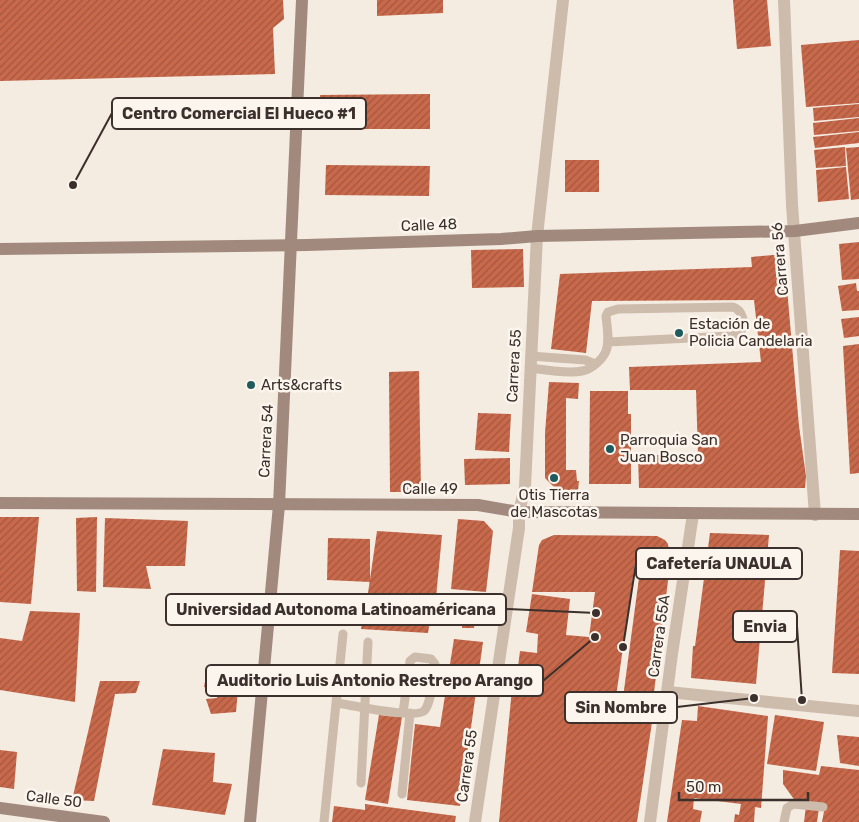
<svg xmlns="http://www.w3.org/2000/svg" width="859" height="822" font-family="Rubik,sans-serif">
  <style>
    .building { fill: url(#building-hatch); fill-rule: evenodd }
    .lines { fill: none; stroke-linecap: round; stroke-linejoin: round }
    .lane { stroke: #cdbbac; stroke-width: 9 }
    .street { stroke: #cdbbac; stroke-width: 12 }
    .secondary { stroke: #a18a7d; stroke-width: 12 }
    .poi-dot { fill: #1f5a5e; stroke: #fbf5ee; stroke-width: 2 }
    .labels { text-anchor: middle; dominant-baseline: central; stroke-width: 5; stroke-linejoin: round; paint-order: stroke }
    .street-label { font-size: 15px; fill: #3b302b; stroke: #fbf5ee }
    .poi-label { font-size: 15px; fill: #3b302b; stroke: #fbf5ee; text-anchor: start }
    .leader { fill: none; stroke: #3b302b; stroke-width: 2 }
    .callout-dot { fill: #3b302b; stroke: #fbf5ee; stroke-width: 2 }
    .callout { fill: #fbf5ee; stroke: #3b302b; stroke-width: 2 }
    .callout-label { font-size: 16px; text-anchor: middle; font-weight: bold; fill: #3b302b }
  </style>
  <defs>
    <pattern id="building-hatch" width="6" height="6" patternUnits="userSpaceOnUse" patternTransform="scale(1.25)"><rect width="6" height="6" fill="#c8694b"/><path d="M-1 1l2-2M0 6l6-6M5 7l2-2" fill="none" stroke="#a4573f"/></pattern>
  </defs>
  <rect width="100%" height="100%" fill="#f4ebe1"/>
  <!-- building -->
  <g class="building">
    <polygon points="0,0 283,0 284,19 273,28 275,74 0,81"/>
    <polygon points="377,0 443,0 443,13 377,16"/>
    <polygon points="733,0 767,0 771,46 737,49"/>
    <polygon points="859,40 859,103 806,107 801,45"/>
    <polygon points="430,94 430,129 328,129 328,110 320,110 320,95"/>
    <polygon points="859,104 859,117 814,121 813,108"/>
    <polygon points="859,118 859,131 814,135 813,123"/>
    <polygon points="859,132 859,143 815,148 813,137"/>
    <polygon points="845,147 846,166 816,168 814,150"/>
    <polygon points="859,147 859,199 851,200 846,148"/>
    <rect x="565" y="160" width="34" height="32"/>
    <polygon points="326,165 430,166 429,196 325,195"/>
    <polygon points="846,167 849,199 818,202 816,170"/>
    <polygon points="859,242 859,279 842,280 839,244"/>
    <polygon points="523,249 524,287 472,288 471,250"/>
    <polygon points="784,254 799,426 806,476 805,488 639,488 638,455 698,455 696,390 630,390 629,367 761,362 754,300 592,301 586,353 551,349 560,274 752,267 751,257"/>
    <polygon points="856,283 857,291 859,291 859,310 842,311 838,286"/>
    <polygon points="859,317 859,336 844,338 841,319"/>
    <polygon points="859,344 859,473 850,474 843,346"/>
    <polygon points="419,371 421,492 390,492 389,372"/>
    <polygon points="549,382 579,383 578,399 566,398 566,470 576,470 577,481 579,481 578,490 557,490 545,478 545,433"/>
    <polygon points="590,391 628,391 628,414 631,414 631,484 589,484"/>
    <polygon points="478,413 511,414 509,452 475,450"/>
    <polygon points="510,458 510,484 465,485 464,459"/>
    <polygon points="0,517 39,517 31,604 0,602"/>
    <polygon points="97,517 96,592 77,591 76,518"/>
    <polygon points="105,518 188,521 185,566 146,566 151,589 103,587"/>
    <polygon points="458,519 484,521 493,531 486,592 451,589"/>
    <polygon points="377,531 442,535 435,608 462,607 465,599 477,601 474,628 462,628 462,620 430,620 428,633 361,629 368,593"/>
    <polygon points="710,533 769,535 756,684 691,678 693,646 695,646"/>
    <path d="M 554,535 L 657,536 L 665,540 L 668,544 L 669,551 L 668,563 L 670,565 L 652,708 L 654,709 L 637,822 L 499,822 L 512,689 L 515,690 L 520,651 L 537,653 L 538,634 L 526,632 L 532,594 L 570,599 L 566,635 L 589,637 L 595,592 L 532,592 L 539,545 L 542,540 ZM 635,563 L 641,563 L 622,705 L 615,704 Z"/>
    <polygon points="328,538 370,539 370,582 327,580"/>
    <polygon points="840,550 859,551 859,674 832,673"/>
    <polygon points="30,611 80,613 75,702 0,690 0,638 22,641"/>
    <polygon points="454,639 483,642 460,806 407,800 415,724 440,727"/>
    <polygon points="206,676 239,678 236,712 211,714 206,699 217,698 219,691 204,687"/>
    <polygon points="100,681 140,681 136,693 115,694 94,801 72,800"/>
    <polygon points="698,706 768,716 761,808 755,807 754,822 734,822 735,814 739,815 741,804 694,798 693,809 702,811 700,822 667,822 682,720 697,721"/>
    <polygon points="379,715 402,717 388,804 365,800"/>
    <polygon points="775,715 824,722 816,771 767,764"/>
    <polygon points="837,735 859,737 859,766 840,763"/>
    <polygon points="163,749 215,753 213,782 232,784 225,815 152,805"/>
    <polygon points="0,750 17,752 14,789 0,787"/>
    <polygon points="821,766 859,770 859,822 822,822 825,806 796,802 783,784 783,770 819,775"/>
    <polygon points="365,804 456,816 455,822 332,822 334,806 365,810"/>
    <polygon points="806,806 819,808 817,822 804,822"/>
  </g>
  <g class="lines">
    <!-- lane -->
    <g class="lane">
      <polyline points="530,356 585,360 595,364"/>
      <path d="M 531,368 C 546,370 568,374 582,371 C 591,370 603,359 606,351 C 610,341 607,327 606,316 L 608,312 L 618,309 L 733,307 C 742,310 747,323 740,332 C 738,334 735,335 732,336 L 608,342"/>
      <path d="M 337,703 C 351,705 418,720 425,710 C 432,700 433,676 435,664 L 431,659 L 415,657 L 410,661 L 403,713"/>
      <polyline points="361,783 368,642"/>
      <polyline points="402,794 410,713"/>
      <polyline points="324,822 343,634"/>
      <polyline points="784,822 787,808 793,804 823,807"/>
    </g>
    <!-- street -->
    <g class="street">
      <polyline points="784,0 792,205 815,515"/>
      <polyline points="668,692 859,711"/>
      <polyline points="475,822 519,528 519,512 525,487 537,236 563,0"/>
      <polyline points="650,822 672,654 693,514"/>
    </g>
    <!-- secondary -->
    <g class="secondary">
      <polyline points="0,249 307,245 501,239 537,236 795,231 859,223"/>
      <polyline points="0,503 478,505 519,512 859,514"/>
      <polyline points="0,808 104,822"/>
      <polyline points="250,822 279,505 302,0"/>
    </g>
  </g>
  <!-- markers -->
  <g class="poi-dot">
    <circle cx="679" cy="333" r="5"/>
    <circle cx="251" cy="385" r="5"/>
    <circle cx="610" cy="449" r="5"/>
    <circle cx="554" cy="478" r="5"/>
  </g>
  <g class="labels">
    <!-- street labels -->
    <g class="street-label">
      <text transform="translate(429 225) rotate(-2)">Calle 48</text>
      <text transform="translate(780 259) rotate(-95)">Carrera 56</text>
      <text transform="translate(514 366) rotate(-87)">Carrera 55</text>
      <text transform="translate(266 441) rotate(-87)">Carrera 54</text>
      <text x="430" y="489">Calle 49</text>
      <text transform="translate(659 636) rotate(-82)">Carrera 55A</text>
      <text transform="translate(467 766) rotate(-82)">Carrera 55</text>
      <text transform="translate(54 799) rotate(7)">Calle 50</text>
    </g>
    <!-- poi labels -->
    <g class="poi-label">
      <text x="689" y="324">Estación de<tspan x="689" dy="17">Policia Candelaria</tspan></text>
      <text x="261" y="385">Arts&amp;crafts</text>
      <text x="620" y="440">Parroquia San<tspan x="620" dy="17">Juan Bosco</tspan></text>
      <text x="554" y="495" text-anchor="middle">Otis Tierra<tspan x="554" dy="17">de Mascotas</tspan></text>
    </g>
  </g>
  <!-- callouts -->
  <path class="leader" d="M73 185L112 113M623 647L636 563M596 613L506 609M802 700L797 626M595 637L543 681M754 698L677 707"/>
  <g class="callout-dot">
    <circle cx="73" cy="185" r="5"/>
    <circle cx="623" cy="647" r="5"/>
    <circle cx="596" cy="613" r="5"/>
    <circle cx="802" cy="700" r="5"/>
    <circle cx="595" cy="637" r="5"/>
    <circle cx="754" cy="698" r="5"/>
  </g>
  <g class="callout">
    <rect x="112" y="98" width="254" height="31" rx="5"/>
    <rect x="636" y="548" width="166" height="31" rx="5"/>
    <rect x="166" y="594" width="340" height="31" rx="5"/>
    <rect x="733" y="611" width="64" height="31" rx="5"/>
    <rect x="206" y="665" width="337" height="31" rx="5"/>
    <rect x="565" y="692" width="112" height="31" rx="5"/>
  </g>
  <g class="callout-label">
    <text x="239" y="119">Centro Comercial El Hueco #1</text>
    <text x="719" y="569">Cafetería UNAULA</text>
    <text x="336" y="615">Universidad Autonoma Latinoaméricana</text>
    <text x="765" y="632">Envia</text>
    <text x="375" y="686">Auditorio Luis Antonio Restrepo Arango</text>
    <text x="621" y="713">Sin Nombre</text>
  </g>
  <!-- scale -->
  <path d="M679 792v8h129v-8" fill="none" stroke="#3b302b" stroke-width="2.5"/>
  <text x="686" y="792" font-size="15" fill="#3b302b" stroke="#fbf5ee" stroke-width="4" paint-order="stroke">50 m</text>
</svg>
